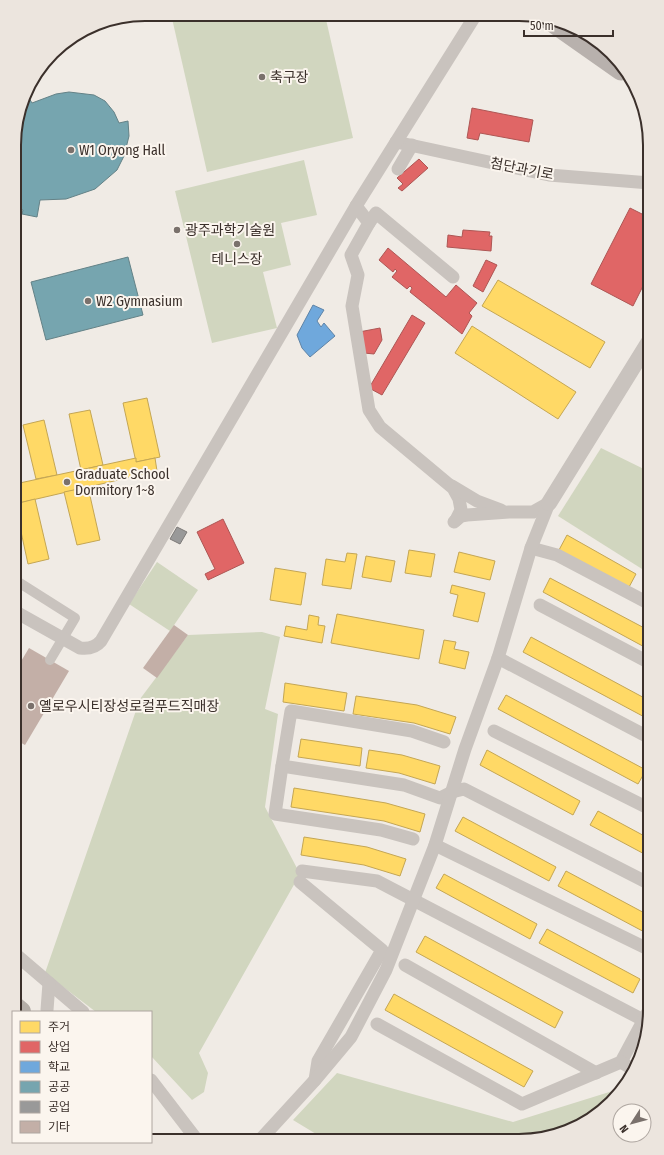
<svg xmlns="http://www.w3.org/2000/svg" width="664" height="1155" font-family="'Fira Sans Condensed','Noto Sans KR',sans-serif">
  <style>
    .green { fill: #d1d6bf }
    .homes { fill: #ffd966; stroke: #c4a654 }
    .shops { fill: #e06666; stroke: #ae5654 }
    .schools { fill: #6fa8dc; stroke: #5f84a7 }
    .public { fill: #76a5af; stroke: #648287 }
    .industry { fill: #999; stroke: #7d7a78 }
    .building { fill: #c3afa7 }
    .lines { fill: none; stroke-linecap: round; stroke-linejoin: round }
    .pedestrian { stroke: #c9c3be; stroke-width: 10 }
    .minor { stroke: #c9c3be; stroke-width: 13 }
    .tertiary { stroke: #c9c3be; stroke-width: 16 }
    .primary { stroke: #b8b1ad; stroke-width: 21 }
    .trunk { stroke: #b4aea8; stroke-width: 22 }
    .poi-dot { fill: #7a716c; stroke: #fbf5ee; stroke-width: 1.5 }
    .labels { text-anchor: middle; dominant-baseline: central; stroke-width: 4; stroke-linejoin: round; paint-order: stroke }
    .poi-label { font-size: 14px; fill: #3b302b; stroke: #fbf5ee; text-anchor: start }
    .street-label { font-size: 14px; fill: #3b302b; stroke: #fbf5ee }
    .rim { fill: none; stroke: #3b302b; stroke-width: 2 }
  </style>
  <rect width="100%" height="100%" fill="#f0ebe5"/>
  <!-- green -->
  <g class="green">
    <polygon points="171,14 325,15 353,138 207,172"/>
    <polygon points="304,160 317,215 281,223 291,265 263,272 277,328 212,343 175,191"/>
    <polygon points="601,448 650,472 650,574 558,516"/>
    <polygon points="157,562 198,590 170,631 129,604"/>
    <polygon points="262,632 280,637 265,709 278,714 265,807 300,874 199,1053 208,1073 204,1092 192,1100 151,1056 151,1012 96,1012 45,973 140,699 188,635"/>
    <polygon points="337,1073 513,1122 619,1089 622,1091 598,1114 561,1134 519,1141 326,1140 293,1120"/>
  </g>
  <!-- homes -->
  <g class="homes">
    <polygon points="498,280 605,342 590,368 482,306"/>
    <polygon points="472,326 576,392 558,419 455,353"/>
    <polygon points="147,398 160,457 136,462 123,403"/>
    <polygon points="90,410 103,465 81,470 69,414"/>
    <polygon points="44,420 57,475 36,479 23,425"/>
    <polygon points="136,458 136,462 155,458 157,471 15,504 15,484"/>
    <polygon points="88,487 100,540 77,545 64,492"/>
    <polygon points="35,499 49,559 28,564 15,504"/>
    <polygon points="567,535 636,574 628,589 559,550"/>
    <polygon points="409,550 435,554 431,577 405,573"/>
    <polygon points="459,552 495,561 490,580 454,572"/>
    <polygon points="347,553 357,554 351,589 322,585 326,559 345,562"/>
    <polygon points="366,556 395,561 391,582 362,577"/>
    <polygon points="275,568 306,573 301,605 270,600"/>
    <polygon points="550,578 650,631 650,650 543,592"/>
    <polygon points="452,585 485,593 478,622 453,616 458,595 450,593"/>
    <polygon points="337,614 424,630 419,659 331,643"/>
    <polygon points="309,615 319,617 318,625 325,626 322,643 284,636 286,626 307,630"/>
    <polygon points="531,637 650,701 650,720 523,652"/>
    <polygon points="444,640 456,642 454,649 469,652 465,669 439,663"/>
    <polygon points="285,683 347,693 344,711 283,702"/>
    <polygon points="506,695 646,770 638,784 498,709"/>
    <polygon points="356,696 417,705 456,717 450,734 414,723 353,714"/>
    <polygon points="301,739 362,748 360,766 298,757"/>
    <polygon points="369,750 402,755 440,766 435,784 399,773 366,768"/>
    <polygon points="487,750 580,801 573,815 480,765"/>
    <polygon points="294,788 386,803 425,814 420,832 384,821 291,807"/>
    <polygon points="598,811 650,839 650,857 590,825"/>
    <polygon points="463,817 556,867 549,881 455,831"/>
    <polygon points="304,837 367,847 406,859 400,876 364,865 301,855"/>
    <polygon points="566,871 650,916 650,935 558,886"/>
    <polygon points="444,874 537,924 530,939 436,888"/>
    <polygon points="547,929 640,979 633,993 539,943"/>
    <polygon points="425,936 563,1012 555,1028 416,952"/>
    <polygon points="394,994 533,1071 524,1087 385,1010"/>
  </g>
  <!-- shops -->
  <g class="shops">
    <polygon points="472,108 533,120 529,142 480,133 478,140 467,138"/>
    <polygon points="419,159 428,168 402,191 398,188 403,184 397,178"/>
    <polygon points="630,208 650,218 650,272 633,306 591,284"/>
    <polygon points="463,230 490,232 489,236 492,236 491,251 447,247 448,235 462,237"/>
    <polygon points="388,248 446,297 456,285 477,303 469,313 472,316 462,334 410,292 412,288 410,286 407,289 392,277 397,271 395,269 393,272 379,260"/>
    <polygon points="486,260 497,265 483,292 473,286"/>
    <polygon points="412,315 425,323 382,395 369,388"/>
    <polygon points="380,328 382,340 374,354 364,353 359,332"/>
    <polygon points="223,519 244,563 208,580 205,574 215,569 197,532"/>
  </g>
  <!-- schools -->
  <polygon class="schools" points="313,305 324,310 317,321 321,327 324,323 335,336 310,357 302,348 297,335"/>
  <!-- public -->
  <g class="public">
    <polygon points="69,92 94,95 105,101 114,112 119,123 128,121 129,136 124,156 117,170 95,189 66,199 40,200 37,217 22,214 23,210 15,208 15,128 26,93 32,103 56,94"/>
    <polygon points="128,257 143,315 46,340 31,282"/>
  </g>
  <!-- industry -->
  <polygon class="industry" points="177,527 187,532 180,544 170,539"/>
  <!-- building -->
  <g class="building">
    <polygon points="174,625 188,635 157,678 143,668"/>
    <polygon points="29,648 69,671 25,745 14,739 14,673"/>
  </g>
  <g class="lines">
    <!-- pedestrian -->
    <polyline class="pedestrian" points="15,580 75,618 50,660"/>
    <!-- minor -->
    <g class="minor">
      <polyline points="396,142 549,175 650,183"/>
      <polyline points="398,169 412,145"/>
      <polyline points="356,206 369,223 351,255 358,275 352,306 369,410 380,427 453,488 459,499 461,510 456,520"/>
      <polyline points="369,223 376,213 453,277"/>
      <polyline points="452,486 477,501 501,510"/>
      <polyline points="454,522 461,516 467,515 509,512 533,512 549,503"/>
      <polyline points="531,548 557,555 650,604"/>
      <polyline points="540,605 650,663"/>
      <path d="M 14,611 L 80,648 C 88,649 96,647 101,641 L 356,206 L 475,16"/>
      <polyline points="498,658 650,738"/>
      <polyline points="494,731 650,809"/>
      <polyline points="444,742 412,731 291,711 282,766 404,785 440,798 452,792 464,789 650,884"/>
      <polyline points="282,766 275,814 381,830 413,839"/>
      <polyline points="435,845 650,950"/>
      <polyline points="302,871 377,881 649,1023"/>
      <polyline points="300,882 382,950 318,1061 315,1080"/>
      <polyline points="14,953 83,1012"/>
      <polyline points="405,965 596,1073"/>
      <polyline points="47,1010 49,983"/>
      <polyline points="377,1024 522,1104 621,1062 650,1008"/>
      <polyline points="621,1062 634,1070"/>
      <polyline points="151,1080 197,1140"/>
      <polyline points="260,1140 315,1080 351,1037 386,970 435,845 465,749 498,658 531,548 549,503"/>
    </g>
    <!-- tertiary -->
    <polyline class="tertiary" points="549,503 650,340"/>
    <!-- primary -->
    <polyline class="primary" points="547,18 621,70"/>
    <!-- trunk -->
    <polyline class="trunk" points="14,1007 20,1012"/>
  </g>
  <!-- markers -->
  <g class="poi-dot">
    <circle cx="262" cy="77" r="4"/>
    <circle cx="71" cy="150" r="4"/>
    <circle cx="177" cy="230" r="4"/>
    <circle cx="237" cy="244" r="4"/>
    <circle cx="88" cy="301" r="4"/>
    <circle cx="67" cy="482" r="4"/>
    <circle cx="31" cy="706" r="4"/>
  </g>
  <g class="labels">
    <!-- poi labels -->
    <g class="poi-label">
      <text x="270" y="77">축구장</text>
      <text x="79" y="150">W1 Oryong Hall</text>
      <text x="185" y="230">광주과학기술원</text>
      <text x="237" y="259" text-anchor="middle">테니스장</text>
      <text x="96" y="301">W2 Gymnasium</text>
      <text x="75" y="474">Graduate School<tspan x="75" dy="16">Dormitory 1~8</tspan></text>
      <text x="39" y="706">옐로우시티장성로컬푸드직매장</text>
    </g>
    <!-- street labels -->
    <g class="street-label">
      <text transform="translate(522 169) rotate(11)">첨단과기로</text>
    </g>
  </g>
  <!-- crop -->
  <path d="M0 0H664V1155H0ZM145 21H519A124 124 0 0 1 643 145V1010A124 124 0 0 1 519 1134H145A124 124 0 0 1 21 1010V145A124 124 0 0 1 145 21Z" fill="#ece5de" fill-rule="evenodd"/>
  <path class="rim" d="M145 21H519A124 124 0 0 1 643 145V1010A124 124 0 0 1 519 1134H145A124 124 0 0 1 21 1010V145A124 124 0 0 1 145 21Z"/>
  <!-- legend -->
  <rect x="12" y="1011" width="140" height="132" fill="#fbf5ee" stroke="#aea6a0"/>
  <rect x="20" y="1021" width="20" height="12" fill="#ffd966" stroke="#aea6a0"/>
  <text x="48" y="1031" font-size="12" fill="#3b302b">주거</text>
  <rect x="20" y="1041" width="20" height="12" fill="#e06666" stroke="#aea6a0"/>
  <text x="48" y="1051" font-size="12" fill="#3b302b">상업</text>
  <rect x="20" y="1061" width="20" height="12" fill="#6fa8dc" stroke="#aea6a0"/>
  <text x="48" y="1071" font-size="12" fill="#3b302b">학교</text>
  <rect x="20" y="1081" width="20" height="12" fill="#76a5af" stroke="#aea6a0"/>
  <text x="48" y="1091" font-size="12" fill="#3b302b">공공</text>
  <rect x="20" y="1101" width="20" height="12" fill="#999999" stroke="#aea6a0"/>
  <text x="48" y="1111" font-size="12" fill="#3b302b">공업</text>
  <rect x="20" y="1121" width="20" height="12" fill="#c3afa7" stroke="#aea6a0"/>
  <text x="48" y="1131" font-size="12" fill="#3b302b">기타</text>
  <!-- north arrow -->
  <g transform="translate(632 1123) rotate(234)"><circle r="19" fill="#fbf5ee" stroke="#aea6a0"/>
  <path d="M0-3L7 15L0 10L-7 15Z" fill="#7a716c"/>
  <text y="-6" font-size="11" font-weight="bold" text-anchor="middle" fill="#3b302b">N</text>
  </g>
  <!-- scale -->
  <path d="M524 30v6h89v-6" fill="none" stroke="#3b302b" stroke-width="2"/>
  <text x="530" y="30" font-size="12" fill="#3b302b" stroke="#fbf5ee" stroke-width="3" paint-order="stroke">50 m</text>
</svg>
